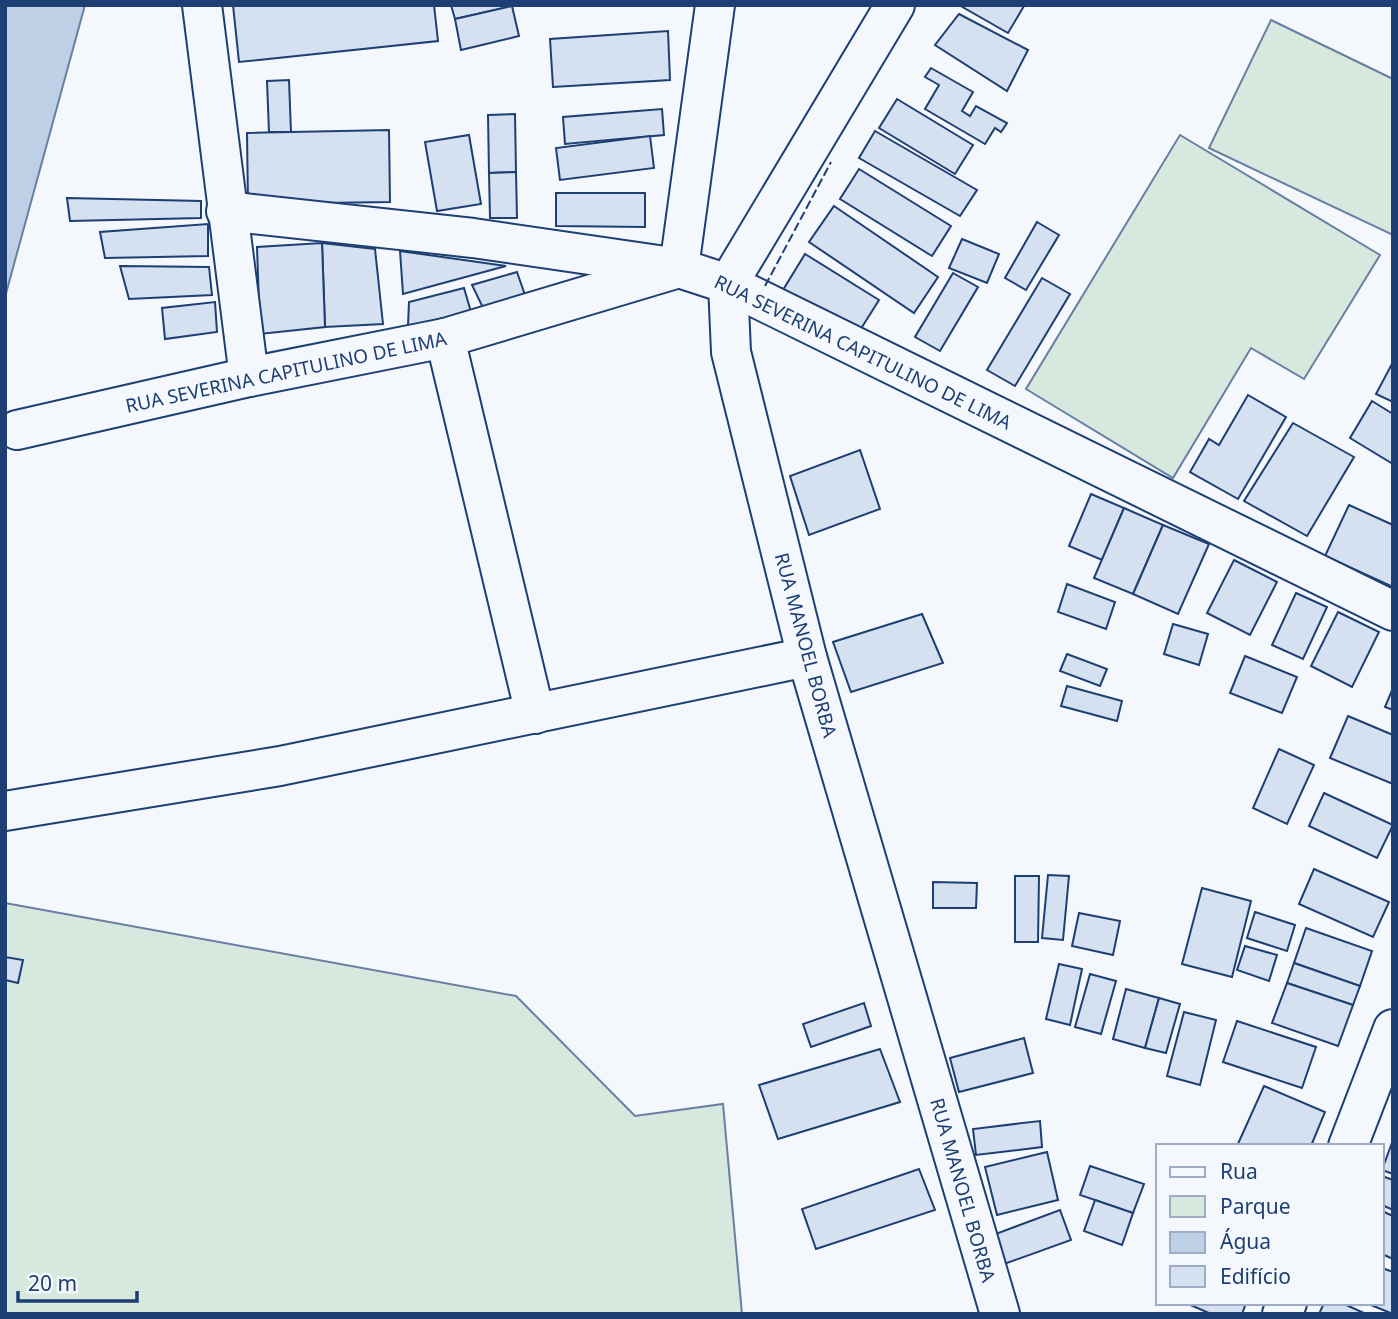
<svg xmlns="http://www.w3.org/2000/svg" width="1398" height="1319" font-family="'Noto Sans',sans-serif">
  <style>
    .green { fill: #d7e8df; stroke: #687fa3; stroke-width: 2 }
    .water { fill: #bed0e5; stroke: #687fa3; stroke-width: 2 }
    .building { fill: #d5e0f0; stroke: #1d3f73; stroke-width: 2 }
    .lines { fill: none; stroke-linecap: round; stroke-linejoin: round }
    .minor-casing { stroke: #1d3f73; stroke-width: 42 }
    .major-casing { stroke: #1d3f73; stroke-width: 42 }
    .minor { stroke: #f4f7fb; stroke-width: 38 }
    .major { stroke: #f4f7fb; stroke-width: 38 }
    .fence { stroke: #1d3f73; stroke-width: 2; stroke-dasharray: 9 3.5; stroke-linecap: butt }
    .labels { text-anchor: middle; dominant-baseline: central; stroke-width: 5; stroke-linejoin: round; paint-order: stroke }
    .street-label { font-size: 19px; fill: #1d3f73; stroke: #f4f7fb }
  </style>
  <rect width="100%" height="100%" fill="#f4f7fb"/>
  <!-- green -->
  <g class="green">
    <polygon points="1271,20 1393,79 1393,235 1209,148"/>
    <polygon points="1180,135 1380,255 1304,379 1251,348 1173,478 1026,389"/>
    <polygon points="5,903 516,996 635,1116 723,1104 742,1314 5,1314"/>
  </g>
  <!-- water -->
  <polygon class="water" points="5,5 85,5 5,297"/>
  <!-- building -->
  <g class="building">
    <polygon points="233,5 434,5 438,41 239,62"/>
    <polygon points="451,5 512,5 512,6 455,19"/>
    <polygon points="959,5 1023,5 1024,6 1008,33"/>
    <polygon points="512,6 519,36 461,50 455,19"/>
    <polygon points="959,14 1028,50 1007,91 935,45"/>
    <polygon points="668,31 670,80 553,87 550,39"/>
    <polygon points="931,68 973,92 962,111 970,116 976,106 1007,123 1001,132 995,128 985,144 925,109 939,85 925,77"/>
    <polygon points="289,80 291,132 269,132 267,81"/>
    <polygon points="897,99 973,145 955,174 879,128"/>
    <polygon points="662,109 664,135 565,144 563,117"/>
    <polygon points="515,114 516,172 489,173 488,115"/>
    <polygon points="389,130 390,202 248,204 247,133"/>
    <polygon points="875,131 977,190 960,216 859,158"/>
    <polygon points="469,135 481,204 437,211 425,142"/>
    <polygon points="650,136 654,168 560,180 556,148"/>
    <polygon points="859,169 951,226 932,256 840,199"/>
    <polygon points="516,172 517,218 490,218 489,173"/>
    <polygon points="556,193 645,193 645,227 556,226"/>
    <polygon points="67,198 201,201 201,218 70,221"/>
    <polygon points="834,206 938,277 914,313 809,242"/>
    <polygon points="1037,222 1059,235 1026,290 1005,278"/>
    <polygon points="208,224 208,256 105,258 100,232"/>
    <polygon points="962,239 999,254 987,283 949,268"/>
    <polygon points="322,243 375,249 383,324 325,327"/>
    <polygon points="322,243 325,327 260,334 257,247"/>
    <polygon points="400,251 506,266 403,294"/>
    <polygon points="805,254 879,300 857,335 783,290"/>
    <polygon points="120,266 209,267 212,295 129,299"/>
    <polygon points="517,272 526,298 485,312 472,285"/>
    <polygon points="953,273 978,287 940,351 915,337"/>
    <polygon points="1042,278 1070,294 1015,386 987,370"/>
    <polygon points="464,288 471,312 408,326 409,302"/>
    <polygon points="215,302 217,332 165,339 162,308"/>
    <polygon points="1393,362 1393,402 1376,394"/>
    <polygon points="1248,395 1286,417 1238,499 1190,472 1209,439 1219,445"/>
    <polygon points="1372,401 1393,414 1393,464 1350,438"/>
    <polygon points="1293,423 1354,457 1307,536 1244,501"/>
    <polygon points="860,450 880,509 809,535 790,476"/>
    <polygon points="1091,494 1124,508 1102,560 1069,546"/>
    <polygon points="1349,505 1393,525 1393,587 1325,556"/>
    <polygon points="1124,508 1163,525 1133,594 1094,578"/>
    <polygon points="1163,525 1209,544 1178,614 1133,594"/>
    <polygon points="1234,560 1277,582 1250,635 1207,613"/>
    <polygon points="1067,584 1115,602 1106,629 1058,612"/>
    <polygon points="1296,593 1327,607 1303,659 1272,645"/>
    <polygon points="1338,612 1379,632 1352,687 1311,666"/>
    <polygon points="922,614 943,663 851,692 833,642"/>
    <polygon points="1173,624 1208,634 1199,665 1164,654"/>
    <polygon points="1067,654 1107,669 1100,686 1060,671"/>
    <polygon points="1245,656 1297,677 1282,713 1230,693"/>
    <polygon points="1067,686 1122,701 1117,721 1061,706"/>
    <polygon points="1393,688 1393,710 1385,707"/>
    <polygon points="1348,716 1393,735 1393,784 1330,758"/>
    <polygon points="1279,749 1314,765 1287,824 1253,808"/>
    <polygon points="1324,793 1393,825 1377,858 1309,826"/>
    <polygon points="1314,869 1389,902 1373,937 1299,904"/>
    <polygon points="1048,875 1069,876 1063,940 1042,938"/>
    <polygon points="1015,876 1039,876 1038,942 1015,942"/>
    <polygon points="933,882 977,883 976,908 933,908"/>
    <polygon points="1202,888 1251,901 1232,977 1182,964"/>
    <polygon points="1255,912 1295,925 1287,951 1247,938"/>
    <polygon points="1079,913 1120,921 1113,955 1072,946"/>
    <polygon points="1306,928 1372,951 1360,986 1294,963"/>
    <polygon points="1245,946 1277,955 1269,981 1237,970"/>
    <polygon points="5,957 23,960 18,983 5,980"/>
    <polygon points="1294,963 1360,986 1353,1005 1287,983"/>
    <polygon points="1059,964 1082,969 1070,1025 1046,1019"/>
    <polygon points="1090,974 1116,981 1101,1034 1075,1027"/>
    <polygon points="1287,983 1353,1005 1338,1046 1272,1023"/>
    <polygon points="1126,989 1159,998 1145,1048 1113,1039"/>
    <polygon points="1159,998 1180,1004 1166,1053 1145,1048"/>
    <polygon points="864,1003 871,1026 811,1047 803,1024"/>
    <polygon points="1184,1012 1216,1020 1200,1085 1167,1076"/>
    <polygon points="1237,1021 1316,1047 1302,1088 1223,1062"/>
    <polygon points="1024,1038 1033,1073 959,1092 950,1058"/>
    <polygon points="880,1049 900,1102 778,1139 759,1085"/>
    <polygon points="1264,1086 1325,1112 1311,1146 1237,1146"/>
    <polygon points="1040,1121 1042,1147 976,1155 973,1129"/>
    <polygon points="1393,1140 1393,1174 1382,1170"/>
    <polygon points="1047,1152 1058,1200 997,1215 985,1167"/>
    <polygon points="1090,1166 1144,1184 1133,1213 1080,1195"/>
    <polygon points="919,1169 935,1210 816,1249 802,1209"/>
    <polygon points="1382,1176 1393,1180 1393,1210 1382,1205"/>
    <polygon points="1095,1200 1133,1213 1122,1245 1084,1231"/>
    <polygon points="1060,1210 1071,1240 1004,1264 993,1235"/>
    <polygon points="1382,1211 1393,1216 1393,1259 1382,1254"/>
    <polygon points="1382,1268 1393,1272 1393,1314 1366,1303 1382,1303"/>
    <polygon points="1186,1303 1246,1303 1242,1314 1211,1314"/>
    <polygon points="1324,1303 1342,1303 1366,1314 1319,1314"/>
  </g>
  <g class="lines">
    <defs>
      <g id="minor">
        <polyline points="202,5 249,377"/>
        <polyline points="895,5 728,284 731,352 807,657 1000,1314"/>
        <polyline points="226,211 473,238 679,268 715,5"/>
        <polyline points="445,338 535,714"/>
        <polyline points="17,430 249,377 445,338 679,268 728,284 1393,611"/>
        <polyline points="5,811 280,766 807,657"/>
      </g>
      <g id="major">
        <polyline points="1348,1146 1393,1029"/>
        <polyline points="1282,1314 1287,1303"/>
      </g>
    </defs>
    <!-- minor casing -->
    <use href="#minor" class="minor-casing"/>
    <!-- major casing -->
    <use href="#major" class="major-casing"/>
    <!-- minor -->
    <use href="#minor" class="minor"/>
    <!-- major -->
    <use href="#major" class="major"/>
    <!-- fence -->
    <polyline class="fence" points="765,286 831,162"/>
  </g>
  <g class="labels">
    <!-- street labels -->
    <g class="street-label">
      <text transform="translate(863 352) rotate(26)">RUA SEVERINA CAPITULINO DE LIMA</text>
      <text transform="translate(286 372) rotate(-12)">RUA SEVERINA CAPITULINO DE LIMA</text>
      <text transform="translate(806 645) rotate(75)">RUA MANOEL BORBA</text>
      <text transform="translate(963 1190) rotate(74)">RUA MANOEL BORBA</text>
    </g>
  </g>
  <!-- border -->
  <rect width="1398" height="1319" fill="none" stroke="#1d3f73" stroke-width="14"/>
  <!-- legend -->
  <rect x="1156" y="1144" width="228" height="161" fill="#f4f7fb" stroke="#9eadc5" stroke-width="2"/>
  <rect x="1170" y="1167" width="35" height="10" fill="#f4f7fb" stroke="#9eadc5" stroke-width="2"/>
  <text x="1220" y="1179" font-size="21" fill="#1d3f73">Rua</text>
  <rect x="1170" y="1196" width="35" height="21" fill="#d7e8df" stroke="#9eadc5" stroke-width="2"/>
  <text x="1220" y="1214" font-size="21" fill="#1d3f73">Parque</text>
  <rect x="1170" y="1232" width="35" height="21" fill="#bed0e5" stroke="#9eadc5" stroke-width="2"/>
  <text x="1220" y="1249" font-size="21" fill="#1d3f73">Água</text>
  <rect x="1170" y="1266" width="35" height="21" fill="#d5e0f0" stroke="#9eadc5" stroke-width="2"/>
  <text x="1220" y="1284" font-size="21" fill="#1d3f73">Edifício</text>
  <!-- scale -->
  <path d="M18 1291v10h119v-10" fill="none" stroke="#1d3f73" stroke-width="3.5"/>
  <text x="28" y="1291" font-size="21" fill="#1d3f73" stroke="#f4f7fb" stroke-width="5" paint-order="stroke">20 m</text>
</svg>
